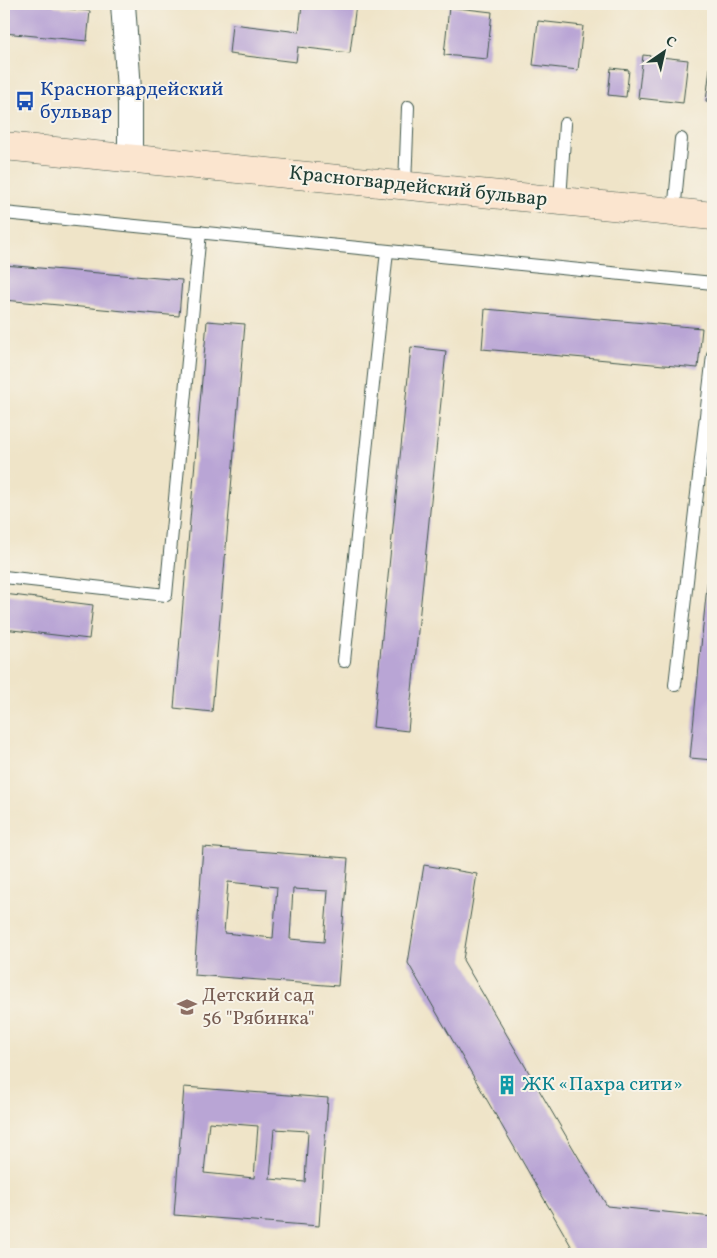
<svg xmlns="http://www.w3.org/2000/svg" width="717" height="1258" font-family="Vollkorn,serif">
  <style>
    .building { fill: #b9a5d5; fill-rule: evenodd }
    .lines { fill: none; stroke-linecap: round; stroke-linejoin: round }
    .lane-casing { stroke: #3e564a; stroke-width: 14 }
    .street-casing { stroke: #3e564a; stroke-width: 26 }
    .secondary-casing { stroke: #3e564a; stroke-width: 29 }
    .lane { stroke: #fff; stroke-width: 12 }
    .street { stroke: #fff; stroke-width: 24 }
    .secondary { stroke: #fbe5cf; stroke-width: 28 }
    .labels { text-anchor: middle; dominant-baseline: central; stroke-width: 4; stroke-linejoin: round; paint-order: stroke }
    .transit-label { font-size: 20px; fill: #164399; stroke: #f7f3e8; text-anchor: start }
    .street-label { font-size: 20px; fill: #1f3d34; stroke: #f7f3e8 }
    .education-label { font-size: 20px; fill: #785e54; stroke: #f7f3e8; text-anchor: start }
    .culture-label { font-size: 20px; fill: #0d838f; stroke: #f7f3e8; text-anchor: start }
  </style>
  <rect width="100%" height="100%" fill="#f7f3e8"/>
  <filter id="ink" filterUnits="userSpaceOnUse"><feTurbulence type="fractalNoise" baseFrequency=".02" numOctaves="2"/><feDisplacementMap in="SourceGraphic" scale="10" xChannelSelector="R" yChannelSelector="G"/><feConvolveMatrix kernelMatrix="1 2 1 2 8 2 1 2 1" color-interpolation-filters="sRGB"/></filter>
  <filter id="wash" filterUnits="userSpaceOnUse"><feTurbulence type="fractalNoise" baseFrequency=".0096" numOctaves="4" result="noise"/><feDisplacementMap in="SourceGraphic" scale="20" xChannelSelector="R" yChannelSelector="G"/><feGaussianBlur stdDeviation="1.12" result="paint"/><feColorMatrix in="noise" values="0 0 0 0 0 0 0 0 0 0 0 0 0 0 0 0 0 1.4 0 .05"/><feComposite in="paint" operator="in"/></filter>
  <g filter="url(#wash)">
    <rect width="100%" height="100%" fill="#efe4c8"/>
    <g id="blocks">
      <!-- building -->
      <g class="building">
        <polygon points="4,4 54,4 54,7 90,11 87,41 4,33"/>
        <polygon points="302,4 356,4 350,53 298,47 296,62 229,54 232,24 299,32"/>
        <polygon points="449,7 492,12 487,59 444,55"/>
        <polygon points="538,21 583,26 578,70 533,65"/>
        <polygon points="712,51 713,51 713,102 706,101"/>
        <polygon points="643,55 688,60 683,103 638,98"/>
        <polygon points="611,68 629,70 626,97 608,95"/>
        <polygon points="4,265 182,280 179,316 4,300"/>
        <polygon points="485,309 702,328 698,368 482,349"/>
        <polygon points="207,321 245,324 212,712 174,708"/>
        <polygon points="411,347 446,351 408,731 373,727"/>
        <polygon points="712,535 713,535 713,760 690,758"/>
        <polygon points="4,594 93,605 89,639 4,629"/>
        <path d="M 203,847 L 348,858 L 338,986 L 194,975 ZM 228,882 L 277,887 L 273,938 L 224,933 ZM 293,889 L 328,891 L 324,942 L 290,939 Z"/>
        <polygon points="424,865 477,874 463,960 607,1206 713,1217 713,1254 597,1254 574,1251 408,963"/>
        <path d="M 184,1087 L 328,1098 L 319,1226 L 174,1215 ZM 209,1122 L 258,1126 L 254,1178 L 204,1173 ZM 274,1129 L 308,1131 L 305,1182 L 270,1179 Z"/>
      </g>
    </g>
  </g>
  <g filter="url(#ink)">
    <use href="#blocks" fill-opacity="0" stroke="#3e564a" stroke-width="1"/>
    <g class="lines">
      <defs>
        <g id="lane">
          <polyline points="405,185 408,107"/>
          <polyline points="560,200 565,124"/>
          <polyline points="674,212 681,139"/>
          <polyline points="4,213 713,283"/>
          <polyline points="4,577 166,595 200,232"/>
          <polyline points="344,661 387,251"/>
          <polyline points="675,685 713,355"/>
        </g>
        <polyline id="street" points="123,4 130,104 130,158"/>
        <polyline id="secondary" points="4,146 713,216"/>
      </defs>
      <!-- lane casing -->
      <use href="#lane" class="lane-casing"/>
      <!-- street casing -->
      <use href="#street" class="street-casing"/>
      <!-- secondary casing -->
      <use href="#secondary" class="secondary-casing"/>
      <!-- lane -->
      <use href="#lane" class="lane"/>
      <!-- street -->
      <use href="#street" class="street"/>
      <!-- secondary -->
      <use href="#secondary" class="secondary"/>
    </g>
  </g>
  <!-- icons -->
  <defs>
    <symbol id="bus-bare" viewBox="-9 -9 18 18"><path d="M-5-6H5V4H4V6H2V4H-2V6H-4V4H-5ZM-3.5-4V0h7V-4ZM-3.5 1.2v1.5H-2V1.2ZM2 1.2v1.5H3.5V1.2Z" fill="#1a4fb4" stroke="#f7f3e8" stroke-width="2.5" paint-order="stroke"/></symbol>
    <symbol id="school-bare" viewBox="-9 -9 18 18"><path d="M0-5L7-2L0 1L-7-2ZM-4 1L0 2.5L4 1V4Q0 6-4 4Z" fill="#8d6e63" stroke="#f7f3e8" stroke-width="2.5" paint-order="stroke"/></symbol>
    <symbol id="building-bare" viewBox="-9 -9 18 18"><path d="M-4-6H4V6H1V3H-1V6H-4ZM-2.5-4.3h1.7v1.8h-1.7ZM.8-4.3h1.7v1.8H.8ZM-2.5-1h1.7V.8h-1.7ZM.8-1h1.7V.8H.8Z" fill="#0f9aa8" stroke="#f7f3e8" stroke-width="2.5" paint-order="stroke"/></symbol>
  </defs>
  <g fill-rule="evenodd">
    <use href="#bus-bare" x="11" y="87" width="28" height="28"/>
    <use href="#school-bare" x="173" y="993" width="28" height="28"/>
    <use href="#building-bare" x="493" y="1071" width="28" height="28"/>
  </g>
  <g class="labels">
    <!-- transit labels -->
    <g class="transit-label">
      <text x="40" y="90">Красногвардейский<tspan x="40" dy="23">бульвар</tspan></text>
    </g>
    <!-- street labels -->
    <g class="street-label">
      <text transform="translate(418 187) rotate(6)">Красногвардейский бульвар</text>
    </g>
    <!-- education labels -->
    <g class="education-label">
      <text x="202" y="996">Детский сад<tspan x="202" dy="23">56 "Рябинка"</tspan></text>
    </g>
    <!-- culture labels -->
    <g class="culture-label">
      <text x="522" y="1085">ЖК «Пахра сити»</text>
    </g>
  </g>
  <!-- margin -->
  <rect width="717" height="1258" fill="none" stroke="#f7f3e8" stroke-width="20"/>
  <!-- north arrow -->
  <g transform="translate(664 52) rotate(34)" stroke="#f7f3e8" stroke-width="4" paint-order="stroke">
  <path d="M0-4L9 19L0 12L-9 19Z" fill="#1f3d34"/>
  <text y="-8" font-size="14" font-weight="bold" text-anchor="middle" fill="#1f3d34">С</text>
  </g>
</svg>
